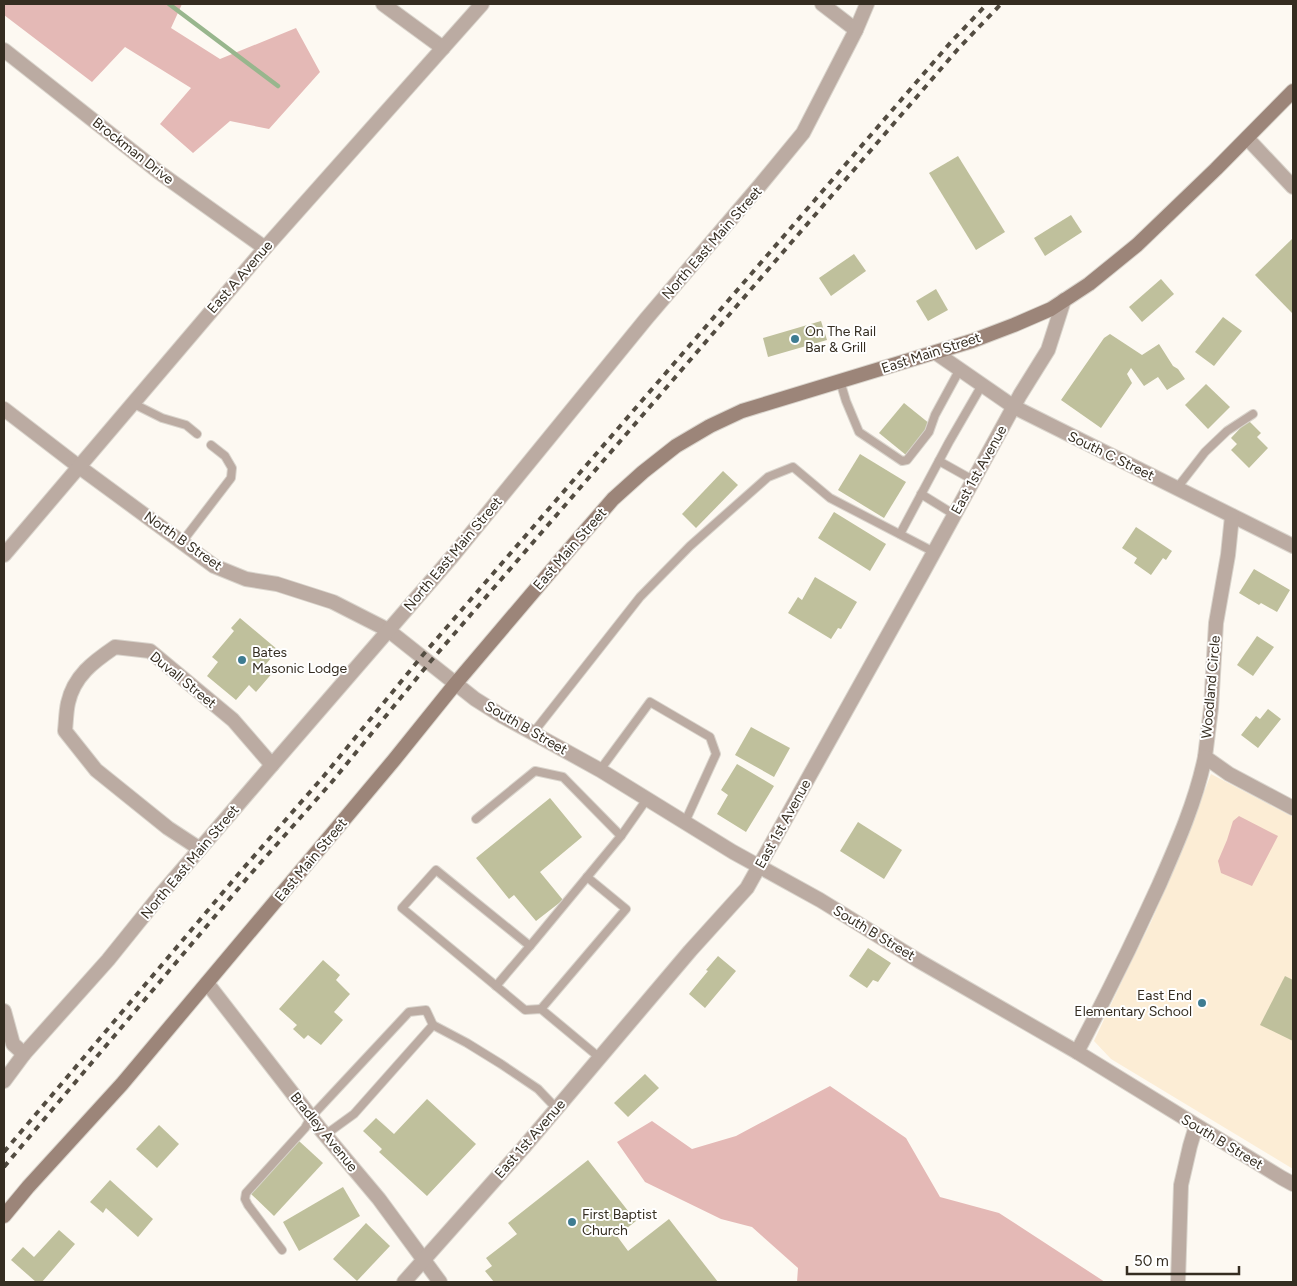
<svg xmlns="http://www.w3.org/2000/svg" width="1297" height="1286" font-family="Figtree,sans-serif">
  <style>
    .built { fill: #fcedd5 }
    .green { fill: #e4b9b6 }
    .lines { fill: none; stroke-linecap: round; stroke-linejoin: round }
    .stream { stroke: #98b68d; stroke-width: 4.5 }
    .building { fill: #bfc09c }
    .service-casing { stroke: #d9d4cc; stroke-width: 10 }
    .minor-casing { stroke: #d9d4cc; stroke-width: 16 }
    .tertiary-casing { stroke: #d9d4cc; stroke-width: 16 }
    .secondary-casing { stroke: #d9d4cc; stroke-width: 16 }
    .service { stroke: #bbaba2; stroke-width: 8 }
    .minor { stroke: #bbaba2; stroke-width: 14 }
    .tertiary { stroke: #bbaba2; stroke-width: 14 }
    .secondary { stroke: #9c8579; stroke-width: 14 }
    .rail { stroke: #534c41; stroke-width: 4; stroke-dasharray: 6 6; stroke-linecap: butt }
    .poi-dot { fill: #3e7c91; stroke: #fff; stroke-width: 2 }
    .labels { text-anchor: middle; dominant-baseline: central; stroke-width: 4; stroke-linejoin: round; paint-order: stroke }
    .street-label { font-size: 14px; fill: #352d21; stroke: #fff }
    .poi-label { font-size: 14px; fill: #352d21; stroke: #fff; text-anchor: start }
  </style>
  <rect width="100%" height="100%" fill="#fdf9f2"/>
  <!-- built -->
  <polygon class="built" points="1211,774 1293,817 1293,1169 1111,1059 1094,1041 1129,966 1151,922 1183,847"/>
  <!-- green -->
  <g class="green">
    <polygon points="4,4 182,4 171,28 220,59 296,28 320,72 269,129 230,121 193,153 160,124 191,88 125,47 92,82 4,15"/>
    <polygon points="1239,816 1278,836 1252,886 1221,873 1218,861 1227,840 1233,821"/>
    <polygon points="830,1086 906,1138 940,1197 999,1213 1105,1282 797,1282 798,1268 752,1227 721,1219 645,1182 617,1142 652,1121 692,1149 736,1136"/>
  </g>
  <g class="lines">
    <!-- stream -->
    <polyline class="stream" points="169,4 278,86"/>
  </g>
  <!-- building -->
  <g class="building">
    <polygon points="958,156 1005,232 976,250 929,173"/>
    <polygon points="1071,215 1082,232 1045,256 1034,238"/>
    <polygon points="1293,238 1293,314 1255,275"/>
    <polygon points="854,254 866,271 831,296 819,278"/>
    <polygon points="1161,279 1174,294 1142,322 1129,307"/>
    <polygon points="936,289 948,310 928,321 916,301"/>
    <polygon points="1223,317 1242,331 1214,366 1195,352"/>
    <polygon points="821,321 827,340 768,357 763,338"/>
    <polygon points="1110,334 1142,355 1159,344 1173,366 1178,369 1185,379 1167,390 1158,377 1144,386 1131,368 1127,374 1132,383 1101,428 1061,400 1104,338"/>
    <polygon points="1206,384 1230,407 1208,429 1185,405"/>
    <polygon points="904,403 930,424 906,455 879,433"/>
    <polygon points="1248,420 1261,433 1257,437 1268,448 1249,468 1231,450 1237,444 1231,438"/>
    <polygon points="860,454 906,482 884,518 838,490"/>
    <polygon points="723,471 738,485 696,528 682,514"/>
    <polygon points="834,512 886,544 870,571 818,538"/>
    <polygon points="1136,527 1172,551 1166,560 1163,558 1151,575 1134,563 1137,558 1122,548"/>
    <polygon points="1254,569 1290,590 1277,612 1261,603 1259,605 1239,593"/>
    <polygon points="815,577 857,602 841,629 838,628 831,639 788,613 798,597 802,600"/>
    <polygon points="240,618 278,650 266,664 274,671 256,692 249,685 236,700 207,676 218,662 212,657 234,631 231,628"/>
    <polygon points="1257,636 1274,647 1253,676 1237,665"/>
    <polygon points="1268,709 1281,719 1258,748 1241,735 1256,716 1260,719"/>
    <polygon points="751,727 790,748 774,777 735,755"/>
    <polygon points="737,764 774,786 746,832 717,814 728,795 721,790"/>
    <polygon points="550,798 582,837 540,872 563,900 536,921 514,895 509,899 476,858"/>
    <polygon points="858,822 902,850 884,879 840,851"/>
    <polygon points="868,948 891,963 878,982 873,980 867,988 849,976"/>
    <polygon points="718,956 736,971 705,1008 689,994 708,971 706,970"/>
    <polygon points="323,960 340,975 336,980 350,994 334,1012 343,1020 321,1045 308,1035 304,1039 293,1029 297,1025 279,1009"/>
    <polygon points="1285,976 1293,980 1293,1041 1260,1025"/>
    <polygon points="645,1074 659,1088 628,1117 614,1103"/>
    <polygon points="427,1099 476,1144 427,1196 379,1152 382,1149 363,1131 376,1118 394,1134"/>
    <polygon points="159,1125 179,1144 157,1168 136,1149"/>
    <polygon points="299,1141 323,1163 274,1216 250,1193"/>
    <polygon points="588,1160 636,1221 617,1236 628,1251 669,1219 718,1282 494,1282 485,1271 492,1266 486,1258 517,1234 508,1223"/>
    <polygon points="110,1180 153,1219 138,1237 106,1208 103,1213 90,1202"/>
    <polygon points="343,1187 360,1216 299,1251 283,1222"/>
    <polygon points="366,1223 390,1246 357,1281 333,1259"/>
    <polygon points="59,1230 75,1244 42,1282 36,1282 11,1260 23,1247 34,1257"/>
  </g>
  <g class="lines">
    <defs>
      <g id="service">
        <polyline points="840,381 846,401 859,432 902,461 907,460 929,432 935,415 960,369"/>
        <polyline points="132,403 162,418 186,425 197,434"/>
        <polyline points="939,461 973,480"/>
        <polyline points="1177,488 1205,452 1227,431 1253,414"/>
        <polyline points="921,494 955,515"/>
        <polyline points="900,534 949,442 982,385"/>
        <polyline points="182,542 231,478 232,468 225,456 211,445"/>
        <polyline points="533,733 640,597 690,546 768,477 793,467 830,498 934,552"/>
        <polyline points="600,770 650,702 710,737 716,754 685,822"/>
        <polyline points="476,819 535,771 563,777 621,836"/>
        <polyline points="496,986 530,946"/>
        <polyline points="541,1009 626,909 587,877"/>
        <polyline points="433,1025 467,1043 501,1064 538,1089 557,1109"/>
        <polyline points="600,1058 541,1009 525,1010 402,908 436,870 530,946 621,836 647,799"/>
        <polyline points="282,1250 248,1205 245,1199 246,1193 305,1128 311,1117 409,1012 426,1010 433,1025 354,1114 325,1135"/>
      </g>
      <g id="minor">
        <polyline points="383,4 443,48"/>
        <polyline points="822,4 856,30"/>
        <polyline points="4,50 160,173 265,248"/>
        <polyline points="1247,138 1293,187"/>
        <polyline points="936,353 1014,407 1293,546"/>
        <polyline points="4,409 78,466 214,566 246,579 277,584 333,602 388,630"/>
        <polyline points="1232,516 1228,555 1216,623 1211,708 1205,757 1229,774 1293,808"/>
        <polyline points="4,555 265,248 482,4"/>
        <path d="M 200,849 L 168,828 L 96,770 L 65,731 C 66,722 66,712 68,703 C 74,676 93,662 115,647 L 150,651 L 233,720 L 272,765"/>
        <polyline points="207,983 321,1130 379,1199 440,1282"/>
        <polyline points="4,1011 13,1044 24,1054"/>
        <path d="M 1077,1052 C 1106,997 1133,942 1159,885 C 1177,844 1196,801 1205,757"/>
        <polyline points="404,1282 524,1147 690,951 747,888 922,574 1020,395 1048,350 1064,300"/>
        <polyline points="1178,1282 1181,1185 1190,1146 1196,1126"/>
      </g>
      <g id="tertiary">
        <polyline points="388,630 475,699 502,716 600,770 733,852 820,900 919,961 1077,1052 1282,1178 1293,1184"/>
        <polyline points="4,1081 24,1054 108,960 162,893 272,765 451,558 646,319 761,184 803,133 856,30 867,4"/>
      </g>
      <polyline id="secondary" points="4,1216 28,1187 122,1084 394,760 456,683 574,544 613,499 643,472 676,446 710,426 742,411 972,341 1014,325 1051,309 1089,284 1137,245 1216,169 1293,91"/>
    </defs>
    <!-- service casing -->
    <use href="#service" class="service-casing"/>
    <!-- minor casing -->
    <use href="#minor" class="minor-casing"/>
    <!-- tertiary casing -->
    <use href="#tertiary" class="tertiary-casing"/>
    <!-- secondary casing -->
    <use href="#secondary" class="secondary-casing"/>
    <!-- service -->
    <use href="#service" class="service"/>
    <!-- minor -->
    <use href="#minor" class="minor"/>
    <!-- tertiary -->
    <use href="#tertiary" class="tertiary"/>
    <!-- secondary -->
    <use href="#secondary" class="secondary"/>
    <!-- rail -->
    <g class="rail">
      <polyline points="4,1152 241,871 323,777 422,656 951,42 987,4"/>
      <polyline points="4,1167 248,877 331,783 430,662 958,49 1001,4"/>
    </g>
  </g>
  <!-- markers -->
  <g class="poi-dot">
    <circle cx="795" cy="339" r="5"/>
    <circle cx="242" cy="660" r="5"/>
    <circle cx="1202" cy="1003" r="5"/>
    <circle cx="572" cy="1222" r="5"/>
  </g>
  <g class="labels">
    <!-- street labels -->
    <g class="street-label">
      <text transform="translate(133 151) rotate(38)">Brockman Drive</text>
      <text transform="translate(712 243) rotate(-49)">North East Main Street</text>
      <text transform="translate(240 277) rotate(-49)">East A Avenue</text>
      <text transform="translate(931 353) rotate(-18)">East Main Street</text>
      <text transform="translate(1111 456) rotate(26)">South C Street</text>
      <text transform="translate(979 470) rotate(-61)">East 1st Avenue</text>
      <text transform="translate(183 541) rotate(35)">North B Street</text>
      <text transform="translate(570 549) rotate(-49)">East Main Street</text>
      <text transform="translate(453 554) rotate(-50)">North East Main Street</text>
      <text transform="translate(183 680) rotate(39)">Duvall Street</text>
      <text transform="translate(1211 687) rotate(-85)">Woodland Circle</text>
      <text transform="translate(526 728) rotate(30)">South B Street</text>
      <text transform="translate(783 824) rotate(-61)">East 1st Avenue</text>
      <text transform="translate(311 860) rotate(-50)">East Main Street</text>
      <text transform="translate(190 862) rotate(-50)">North East Main Street</text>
      <text transform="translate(874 933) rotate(31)">South B Street</text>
      <text transform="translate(324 1132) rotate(51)">Bradley Avenue</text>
      <text transform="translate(530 1139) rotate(-49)">East 1st Avenue</text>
      <text transform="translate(1222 1142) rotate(31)">South B Street</text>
    </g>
    <!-- poi labels -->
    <g class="poi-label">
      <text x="805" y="331">On The Rail<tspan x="805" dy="16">Bar &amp; Grill</tspan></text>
      <text x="252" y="652">Bates<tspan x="252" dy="16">Masonic Lodge</tspan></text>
      <text x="1192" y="995" text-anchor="end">East End<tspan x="1192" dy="16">Elementary School</tspan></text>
      <text x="582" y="1214">First Baptist<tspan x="582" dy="16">Church</tspan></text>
    </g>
  </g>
  <!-- border -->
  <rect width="1297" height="1286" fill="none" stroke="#352d21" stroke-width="10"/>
  <!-- scale -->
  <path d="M1127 1266v8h112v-8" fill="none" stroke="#352d21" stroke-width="2.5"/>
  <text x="1134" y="1266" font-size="15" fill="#352d21" stroke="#ffffff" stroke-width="4" paint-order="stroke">50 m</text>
</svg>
